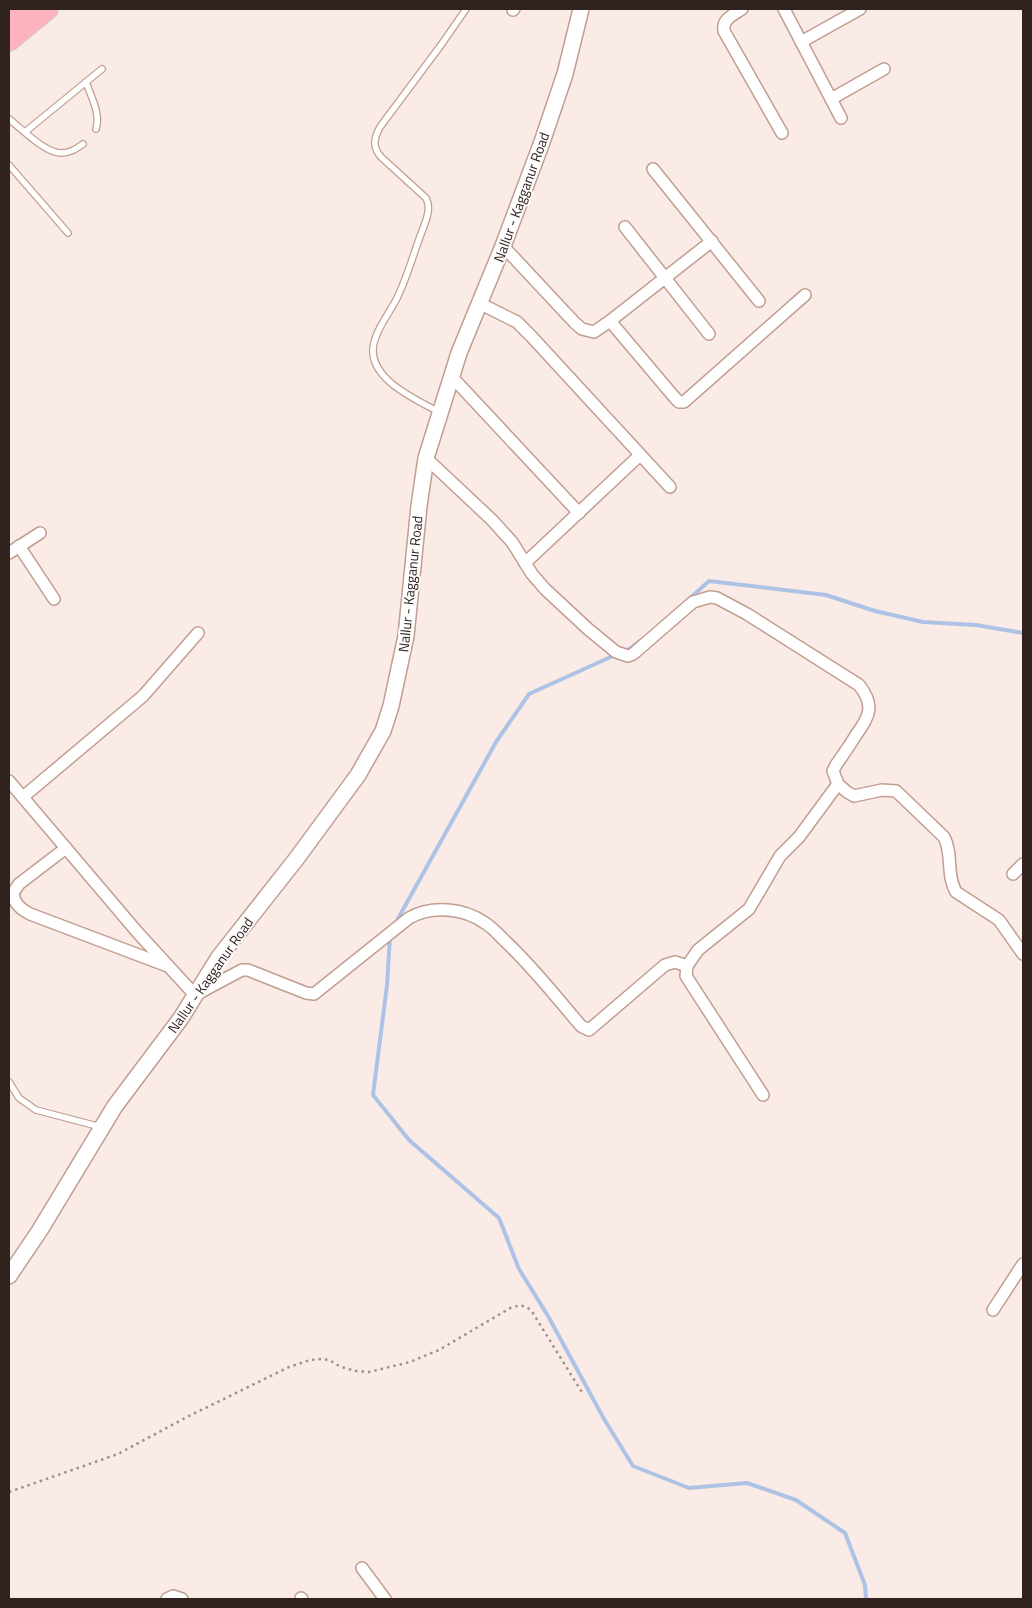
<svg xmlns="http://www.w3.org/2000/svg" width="1032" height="1608" font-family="'Titillium Web',sans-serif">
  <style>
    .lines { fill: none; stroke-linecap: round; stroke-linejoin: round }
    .stream { stroke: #adc3e6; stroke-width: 4 }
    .lane-casing { stroke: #c19e91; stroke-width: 8 }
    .street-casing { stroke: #c19e91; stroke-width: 14 }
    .secondary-casing { stroke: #c19e91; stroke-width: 18 }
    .highway-casing { stroke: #d1cecd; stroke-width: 22 }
    .path { stroke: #a0908b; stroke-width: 2.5; stroke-dasharray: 2.5 4; stroke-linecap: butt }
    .lane { stroke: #fff; stroke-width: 5.5 }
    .street { stroke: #fff; stroke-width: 11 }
    .secondary { stroke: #fff; stroke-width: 15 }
    .highway { stroke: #fdb3bd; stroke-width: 20 }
    .labels { text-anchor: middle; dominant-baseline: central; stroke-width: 4; stroke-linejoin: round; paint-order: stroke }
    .street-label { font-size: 14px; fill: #30221d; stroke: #fcfcfc }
  </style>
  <rect width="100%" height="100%" fill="#fbebe6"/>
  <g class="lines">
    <!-- stream -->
    <g class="stream">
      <polyline points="688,600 709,581 826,595 875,611 923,622 976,625 1023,633"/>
      <polyline points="624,651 631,648 641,640"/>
      <polyline points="395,924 496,742 529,694 615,655"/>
      <polyline points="390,937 387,985 373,1095 409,1140 499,1218 519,1269 548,1316 604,1419 633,1466 689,1488 747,1483 796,1500 845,1533 865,1585 866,1599"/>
    </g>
    <defs>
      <g id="lane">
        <path d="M 86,82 C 91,97 101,114 96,129"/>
        <path d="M 9,119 C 22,129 45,153 61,153 C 70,153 76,149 83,144"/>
        <polyline points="25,132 102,69"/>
        <polyline points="9,165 68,233"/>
        <path d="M 439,412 C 413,398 362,376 375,339 C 380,324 390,312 397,298 C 407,278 413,255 421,234 C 425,223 432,209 426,198 L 381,157 C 372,147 374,138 380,127 L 441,45 L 466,9"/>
        <polyline points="9,1082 19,1098 36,1110 101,1127"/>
      </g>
      <g id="street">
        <path d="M 742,9 C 733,15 722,19 724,31 L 782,133"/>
        <polyline points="784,9 841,118"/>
        <polyline points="513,10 514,9"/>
        <polyline points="801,42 860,9"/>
        <polyline points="831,99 884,69"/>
        <polyline points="653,169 759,301"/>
        <polyline points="625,227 709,334"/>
        <polyline points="503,246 575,323 582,329 594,332 610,321 712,241"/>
        <polyline points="479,303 517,322 531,336 670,487"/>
        <polyline points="610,321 675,398 679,402 684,402 805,295"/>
        <polyline points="452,377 579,513"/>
        <path d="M 426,458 L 492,520 L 512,542 L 532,574 L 545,589 L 588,629 L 616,652 L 628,656 L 633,654 L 693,602 L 710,597 L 717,598 L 747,614 L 859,685 C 875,705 870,716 856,735 C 850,745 843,755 836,765 L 833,771 L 838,784 L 847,792 L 854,796 L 882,790 L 896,791 L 944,837 C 953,854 946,875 956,892 L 999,920 L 1023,954"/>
        <polyline points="19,546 54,599"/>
        <polyline points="9,553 40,533"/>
        <polyline points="525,563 640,455"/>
        <path d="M 9,781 L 138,933 L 195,995 L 242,970 L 248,970 L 306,993 L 314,994 L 409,918 C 432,905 464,908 485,923 C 492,927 499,935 505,941 C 533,967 556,997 581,1026 L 589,1030 L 665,965 L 675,962 L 687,966"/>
        <polyline points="23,797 143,696 198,633"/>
        <path d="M 66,848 L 19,884 L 13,893 C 14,904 21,909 30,914 L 165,965"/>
        <polyline points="1013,874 1023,864"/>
        <polyline points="763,1095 686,976 687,966 698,950 749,909 780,856 799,837 838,784"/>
        <polyline points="993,1310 1023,1264"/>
        <polyline points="362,1568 385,1599"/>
        <polyline points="301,1598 302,1599"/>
        <polyline points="167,1599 173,1596 182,1599"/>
      </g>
      <polyline id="secondary" points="9,1276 40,1230 115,1106 181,1018 219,957 297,858 358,775 383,731 391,706 406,636 419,506 426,458 459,353 503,246 542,142 565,74 581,9"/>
      <g id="highway">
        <polyline points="9,18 19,9"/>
        <polyline points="9,41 48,9"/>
      </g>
    </defs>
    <!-- lane casing -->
    <use href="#lane" class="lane-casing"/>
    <!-- street casing -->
    <use href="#street" class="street-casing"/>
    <!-- secondary casing -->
    <use href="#secondary" class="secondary-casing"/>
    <!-- highway casing -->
    <use href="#highway" class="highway-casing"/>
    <!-- path -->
    <path class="path" d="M 9,1492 L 118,1454 L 187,1417 L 289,1367 L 310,1360 L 322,1359 L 329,1360 L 341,1367 L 356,1371 L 369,1372 L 410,1362 L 439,1350 L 512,1307 C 520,1305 524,1305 531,1310 L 583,1394"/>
    <!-- lane -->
    <use href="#lane" class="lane"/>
    <!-- street -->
    <use href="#street" class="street"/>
    <!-- secondary -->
    <use href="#secondary" class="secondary"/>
    <!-- highway -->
    <use href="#highway" class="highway"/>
  </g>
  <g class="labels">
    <!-- street labels -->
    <g class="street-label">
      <text transform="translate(521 197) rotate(-70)">Nallur - Kagganur Road</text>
      <text transform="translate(410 584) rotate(-84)">Nallur - Kagganur Road</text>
      <text transform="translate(210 975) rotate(-55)">Nallur - Kagganur Road</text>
    </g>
  </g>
  <!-- border -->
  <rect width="1032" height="1608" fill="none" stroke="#30221d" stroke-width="20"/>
</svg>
